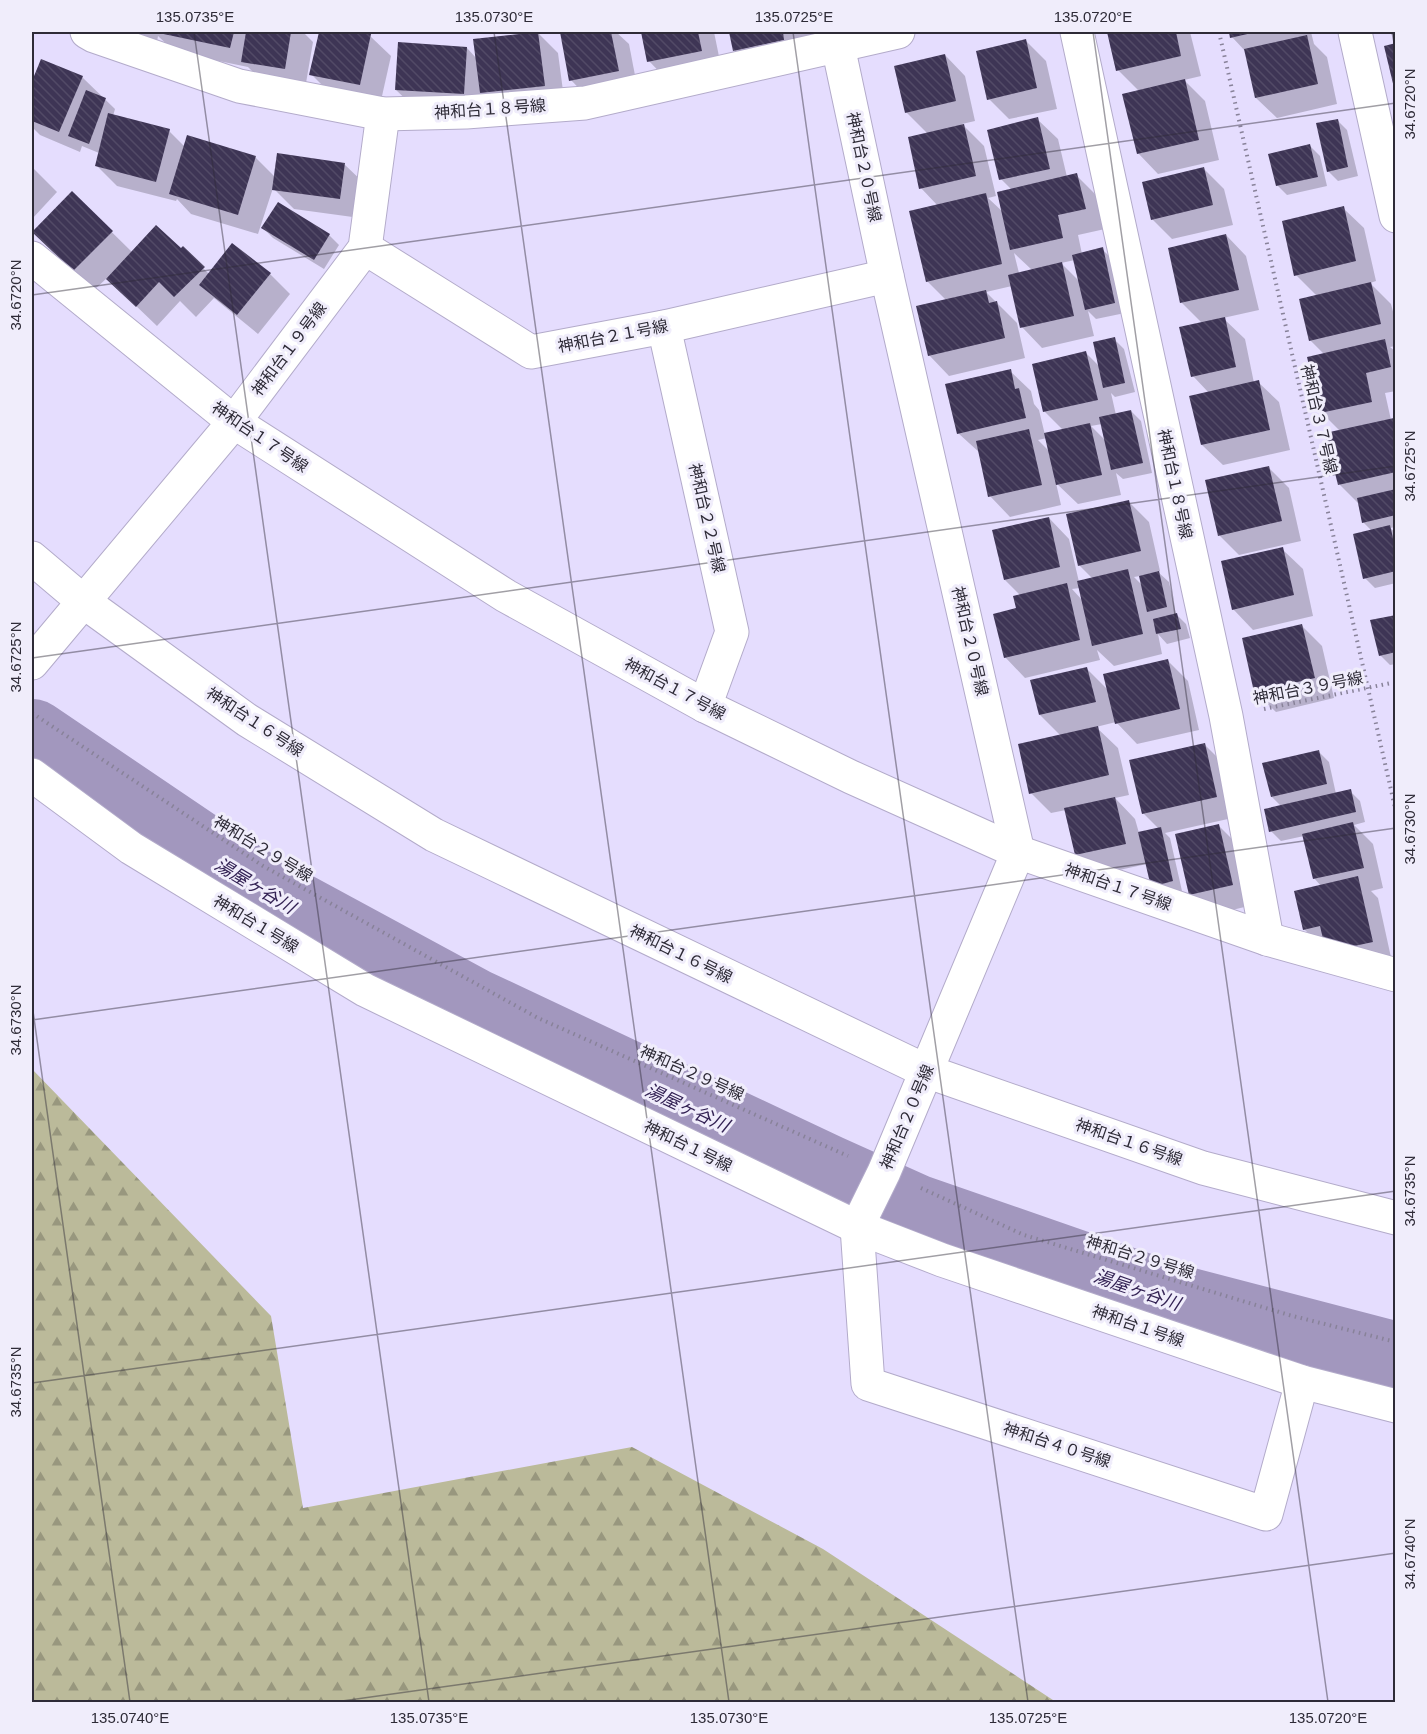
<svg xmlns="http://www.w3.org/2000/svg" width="1427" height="1734" font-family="Arial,'Noto Sans JP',sans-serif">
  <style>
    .forest { fill: url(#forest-firs) }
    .shadow { fill: #0003; fill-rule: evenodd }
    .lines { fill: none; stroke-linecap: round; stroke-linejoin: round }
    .river { stroke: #a297be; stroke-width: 78 }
    .building { fill: url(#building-back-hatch) }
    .minor-casing { stroke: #b3abca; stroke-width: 35 }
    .tertiary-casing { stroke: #b3abca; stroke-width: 35 }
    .path { stroke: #888299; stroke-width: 4; stroke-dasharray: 1.5 4.5; stroke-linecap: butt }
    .minor { stroke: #fff; stroke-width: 33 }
    .tertiary { stroke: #fff; stroke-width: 33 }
    .ticks { fill: none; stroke: #2e2b37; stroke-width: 1.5; stroke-opacity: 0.45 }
    .labels { text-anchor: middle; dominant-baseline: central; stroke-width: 6; stroke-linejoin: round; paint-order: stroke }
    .street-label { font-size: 16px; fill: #2e2b37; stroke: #f0edfb }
    .water-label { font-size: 18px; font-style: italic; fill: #332254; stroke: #f0edfb }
    .neatline { fill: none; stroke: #2e2b37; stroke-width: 2 }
    .ticks-label { font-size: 15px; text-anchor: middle; fill: #2e2b37 }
  </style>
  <defs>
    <pattern id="forest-firs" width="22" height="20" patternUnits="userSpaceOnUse" patternTransform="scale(1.5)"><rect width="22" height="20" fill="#bbba9a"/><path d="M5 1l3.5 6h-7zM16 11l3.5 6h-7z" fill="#98977e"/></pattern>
    <pattern id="building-back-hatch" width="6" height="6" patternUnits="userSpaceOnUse" patternTransform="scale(1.5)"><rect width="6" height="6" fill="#3e3555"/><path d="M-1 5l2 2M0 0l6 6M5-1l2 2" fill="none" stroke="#524a66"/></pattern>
  </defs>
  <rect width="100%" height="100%" fill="#e5ddfe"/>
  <!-- forest -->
  <polygon class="forest" points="32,1069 271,1316 303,1508 632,1447 823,1549 1056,1702 32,1702"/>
  <!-- shadow -->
  <g class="shadow">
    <polygon points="127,32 303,32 313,42 305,89 263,82 248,67 175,52 158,36 157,42"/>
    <polygon points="320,32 350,32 370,36 391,56 380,105 332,95 311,74"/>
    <polygon points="568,32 616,32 629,44 638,91 591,101 571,80 562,33"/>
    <polygon points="643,32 714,32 722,71 669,82 649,61"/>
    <polygon points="730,32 812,32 816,50 754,70 734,50"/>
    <polygon points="1109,32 1190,32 1201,76 1184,80 1205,101 1219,160 1158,174 1138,153 1139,91 1118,70"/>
    <polygon points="1230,32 1311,32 1314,44 1327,57 1337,104 1277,118 1256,98 1246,52 1232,37"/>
    <polygon points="1389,32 1396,32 1396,38"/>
    <polygon points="538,33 558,53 565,106 417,110 396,90 467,48 477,59"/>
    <polygon points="1026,41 1046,61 1057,109 1009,119 989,99"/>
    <path d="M 945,55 L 965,76 L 975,121 L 962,124 L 984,146 L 996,196 L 988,198 L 1003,212 L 1012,190 L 1001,179 L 1037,119 L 1058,139 L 1067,177 L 1076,175 L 1097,196 L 1105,229 L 1078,235 L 1082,254 L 1102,249 L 1112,259 L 1125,313 L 1096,319 L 1088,311 L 1094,336 L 1042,348 L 1022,327 L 1012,286 L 986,292 L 1017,323 L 1025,358 L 949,376 L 929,355 L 947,301 L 927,281 L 938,206 L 921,188 L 928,134 L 906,112 ZM 1014,253 L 1032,270 L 1019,273 ZM 1075,260 L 1080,282 L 1061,263 Z"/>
    <polygon points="82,77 115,109 113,116 169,131 185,147 255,157 275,177 344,164 365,184 360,218 294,209 273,188 258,234 191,214 177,199 176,201 117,186 96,165 99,153 82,146 80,152 40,135 32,127 32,80"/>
    <polygon points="1337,120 1347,130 1358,176 1338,181 1328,171"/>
    <polygon points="1310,146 1320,156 1327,186 1287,195 1277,185"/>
    <polygon points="32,167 57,192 32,219"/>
    <polygon points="1204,169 1224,189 1233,225 1172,239 1152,219"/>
    <polygon points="72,193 132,252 183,248 209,274 270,274 290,294 258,334 214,298 196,317 180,301 157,326 107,278 94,290 54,252"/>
    <polygon points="1343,208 1364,228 1376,281 1370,283 1391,304 1396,323 1396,346 1390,347 1396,352 1396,391 1385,393 1391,420 1396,421 1396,527 1390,528 1396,533 1396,583 1375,588 1365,578 1372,531 1363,522 1360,505 1339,484 1340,431 1322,413 1325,355 1310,340 1317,296 1296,275"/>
    <polygon points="263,228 329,235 339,245 324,269 273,238"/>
    <polygon points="1226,235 1246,256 1259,310 1223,318 1245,339 1254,383 1258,382 1279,402 1290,450 1223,465 1202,445 1209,393 1193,376 1203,324 1182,303"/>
    <path d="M 1114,339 L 1124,349 L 1135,392 L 1115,397 L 1111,393 L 1116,415 L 1131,411 L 1141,421 L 1152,473 L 1123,479 L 1116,473 L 1121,495 L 1078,504 L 1056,483 L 1061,505 L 1010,517 L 990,496 L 980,453 L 958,433 L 1010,371 L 1031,391 L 1034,404 L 1039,410 L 1045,435 L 1063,430 L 1045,412 L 1034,365 L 1086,353 L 1100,367 ZM 1102,424 L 1106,441 L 1091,426 ZM 1047,438 L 1050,452 L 1038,440 Z"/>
    <polygon points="1268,467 1289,488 1301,541 1239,555 1219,535"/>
    <path d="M 1128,501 L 1149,522 L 1160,571 L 1158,572 L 1169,582 L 1176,614 L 1186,624 L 1190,638 L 1167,644 L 1158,634 L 1162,654 L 1114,666 L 1097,650 L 1100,660 L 1025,678 L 1005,657 L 1021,596 L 1005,580 L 1049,518 L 1069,539 L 1079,582 L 1093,579 L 1079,565 ZM 1140,576 L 1143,586 L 1134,577 ZM 1080,588 L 1083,601 L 1072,589 Z"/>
    <polygon points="1282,549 1303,569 1313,616 1253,630 1233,609"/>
    <polygon points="1396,616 1396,664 1390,665 1380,655"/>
    <polygon points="1302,626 1322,646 1334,698 1276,712 1255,692"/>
    <polygon points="1167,660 1188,681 1199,730 1137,744 1116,722 1096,727 1118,748 1129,795 1115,798 1135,819 1139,833 1159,829 1143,813 1204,744 1225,765 1237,817 1165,833 1170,838 1182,891 1162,896 1147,864 1096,875 1076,855 1066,810 1051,813 1031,793 1061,736 1040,715 1086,668 1108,690"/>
    <polygon points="1319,752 1329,762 1336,794 1350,791 1360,801 1365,822 1354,825 1373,844 1383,888 1371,891 1378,898 1392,962 1325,950 1304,929 1321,886 1314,878 1304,836 1281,841 1271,831 1282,807 1272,797"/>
    <polygon points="1218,825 1239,846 1253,905 1211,915 1190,894"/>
  </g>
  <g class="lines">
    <!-- river -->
    <polyline class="river" points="32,738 255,889 473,1007 826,1173 915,1213 1174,1303 1396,1361"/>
  </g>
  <!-- building -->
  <g class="building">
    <polygon points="154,32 234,32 230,48"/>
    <polygon points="246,32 291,32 285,69 241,62"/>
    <polygon points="319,32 358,32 371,34 360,85 309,75"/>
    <polygon points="538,32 545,86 480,93 473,39"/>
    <polygon points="560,32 611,32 619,71 569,81"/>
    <polygon points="641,32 698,32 702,51 647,62"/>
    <polygon points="729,32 783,32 784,40 733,51"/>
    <polygon points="1107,32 1176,32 1181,56 1116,71"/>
    <polygon points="1229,32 1256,32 1230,38"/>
    <polygon points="1307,35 1318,84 1255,98 1244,49"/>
    <polygon points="1026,39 1037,88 987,100 976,51"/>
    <polygon points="398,42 467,47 464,94 395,90"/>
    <polygon points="1396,43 1396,92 1395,92 1384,46"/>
    <polygon points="945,54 956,101 905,113 894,66"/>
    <polygon points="41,59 83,76 59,132 32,121 32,81"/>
    <polygon points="1185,79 1199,140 1137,154 1122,94"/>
    <polygon points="86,90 106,98 89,144 68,136"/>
    <polygon points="108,113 170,129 156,182 95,166"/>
    <polygon points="1038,117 1050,169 999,180 987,130"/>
    <polygon points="1338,119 1348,167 1327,172 1316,123"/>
    <polygon points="964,124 976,176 919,189 908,137"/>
    <polygon points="187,135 256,156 238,215 169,194"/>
    <polygon points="1310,144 1318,177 1276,186 1268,154"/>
    <polygon points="277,153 345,163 340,199 272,190"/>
    <polygon points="1204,167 1213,205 1151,220 1142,182"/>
    <polygon points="1077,173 1086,209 1058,215 1063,238 1010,250 997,192"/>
    <polygon points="72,191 113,231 73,271 32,232"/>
    <polygon points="986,193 1002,264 926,282 909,211"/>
    <polygon points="278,202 330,234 314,260 261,228"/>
    <polygon points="1344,206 1356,261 1294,276 1282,221"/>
    <polygon points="156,225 181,248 183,246 205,267 174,297 159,282 136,307 106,279"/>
    <polygon points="1226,234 1239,290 1180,303 1168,248"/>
    <polygon points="232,243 271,273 237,315 199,285"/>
    <polygon points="1103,247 1115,303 1085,310 1072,255"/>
    <polygon points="1062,262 1074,316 1020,328 1008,275"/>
    <polygon points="1371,282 1381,324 1309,341 1299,299"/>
    <polygon points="986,290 989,303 997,301 1005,338 928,356 916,306"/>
    <polygon points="1225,317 1236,367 1191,377 1179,327"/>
    <polygon points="1115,337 1125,383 1103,388 1093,342"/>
    <polygon points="1385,339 1391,367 1366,373 1372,402 1320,413 1307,357"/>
    <polygon points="1086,351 1098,400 1043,412 1032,364"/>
    <polygon points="1011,369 1015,389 1019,388 1026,418 957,434 945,384"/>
    <polygon points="1259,380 1270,430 1201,445 1189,396"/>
    <polygon points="1131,410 1143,463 1111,470 1099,417"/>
    <polygon points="1394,418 1396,472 1338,485 1325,433"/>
    <polygon points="1090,423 1102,475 1056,485 1044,433"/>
    <polygon points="1029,429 1042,485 988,497 976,441"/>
    <polygon points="1269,466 1282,521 1218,536 1205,480"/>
    <polygon points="1396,489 1396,515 1362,523 1357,498"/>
    <polygon points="1129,500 1141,551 1078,566 1066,514"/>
    <polygon points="1049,517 1060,567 1004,580 992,530"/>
    <polygon points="1390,525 1396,551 1396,571 1363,579 1353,534"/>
    <polygon points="1283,547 1294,595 1232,610 1221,561"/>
    <polygon points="1128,569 1143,634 1092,646 1077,581"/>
    <polygon points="1159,571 1167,607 1147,612 1139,576"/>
    <polygon points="1067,583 1080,640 1004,658 993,614 1016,608 1013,596"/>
    <polygon points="1177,613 1181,629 1156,634 1153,619"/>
    <polygon points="1396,615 1396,652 1379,656 1370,620"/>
    <polygon points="1302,624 1315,678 1254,692 1242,638"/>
    <polygon points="1168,659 1180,709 1115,724 1103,674"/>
    <polygon points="1087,667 1096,702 1039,715 1030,680"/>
    <polygon points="1098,726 1109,775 1029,794 1018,744"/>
    <polygon points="1205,743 1217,797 1142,814 1129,760"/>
    <polygon points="1319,750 1327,784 1271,797 1262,763"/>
    <polygon points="1351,789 1356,812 1269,832 1264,809"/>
    <polygon points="1115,797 1126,844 1075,855 1064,808"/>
    <polygon points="1353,822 1364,868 1313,879 1302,834"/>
    <polygon points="1219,824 1233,885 1189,895 1175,834"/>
    <polygon points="1161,827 1173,881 1151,887 1138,832"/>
    <polygon points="1358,876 1373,942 1326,952 1320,926 1303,930 1294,891"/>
  </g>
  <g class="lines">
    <defs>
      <g id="minor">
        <polyline points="87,32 94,36 239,86 383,114 466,112 585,103 898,32"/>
        <polyline points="835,32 887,276 1018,852 884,1172 857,1227 868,1384 1266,1514 1302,1382"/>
        <polyline points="1077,32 1226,716 1267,939"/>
        <polyline points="1355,32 1396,216"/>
        <polyline points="365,248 531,352 664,327 887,276"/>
        <polyline points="32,258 234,422 506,596 705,706 851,777 1018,852 1267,939 1396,975"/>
        <polyline points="664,327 732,632 705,706"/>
        <polyline points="32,558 84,602 247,720 434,835 926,1071 1203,1168 1396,1218"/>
        <polyline points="32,663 234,422 365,248 383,114"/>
      </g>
      <polyline id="tertiary" points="32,775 131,848 365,990 857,1227 942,1260 1302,1382 1396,1406"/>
    </defs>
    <!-- minor casing -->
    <use href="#minor" class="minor-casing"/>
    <!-- tertiary casing -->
    <use href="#tertiary" class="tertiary-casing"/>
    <!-- path -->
    <g class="path">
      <polyline points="1219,32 1396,812"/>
      <polyline points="1264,709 1396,682"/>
      <polyline points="32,713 263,866 538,1018 848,1156"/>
      <polyline points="921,1188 1024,1235 1289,1315 1396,1342"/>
    </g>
    <!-- minor -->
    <use href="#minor" class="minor"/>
    <!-- tertiary -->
    <use href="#tertiary" class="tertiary"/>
  </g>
  <!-- ticks -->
  <path class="ticks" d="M 194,32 L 429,1702M 494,32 L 729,1702M 793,32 L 1028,1702M 1093,32 L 1328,1702M 1392,32 L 1396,53M 32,295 L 1396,103M 32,658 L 1396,466M 32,1004 L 130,1702M 32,1020 L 1396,828M 32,1383 L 1396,1191M 335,1702 L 1396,1553"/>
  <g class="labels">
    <!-- street labels -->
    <g class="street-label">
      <text transform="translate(490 109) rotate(-4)">神和台１８号線</text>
      <text transform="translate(864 167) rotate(78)">神和台２０号線</text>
      <text transform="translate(613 336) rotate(-11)">神和台２１号線</text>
      <text transform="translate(289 349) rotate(-53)">神和台１９号線</text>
      <text transform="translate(1319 419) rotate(77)">神和台３７号線</text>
      <text transform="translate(260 437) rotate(34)">神和台１７号線</text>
      <text transform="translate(1175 484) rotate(78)">神和台１８号線</text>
      <text transform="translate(707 518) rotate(77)">神和台２２号線</text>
      <text transform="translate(970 641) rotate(77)">神和台２０号線</text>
      <text transform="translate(1308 688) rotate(-11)">神和台３９号線</text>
      <text transform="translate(675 689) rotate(28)">神和台１７号線</text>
      <text transform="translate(255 722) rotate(33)">神和台１６号線</text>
      <text transform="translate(263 849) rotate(31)">神和台２９号線</text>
      <text transform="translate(1118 887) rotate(19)">神和台１７号線</text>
      <text transform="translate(256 924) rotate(31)">神和台１号線</text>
      <text transform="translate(681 954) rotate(26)">神和台１６号線</text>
      <text transform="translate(692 1073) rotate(24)">神和台２９号線</text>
      <text transform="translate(907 1117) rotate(-67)">神和台２０号線</text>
      <text transform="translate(1129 1142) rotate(19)">神和台１６号線</text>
      <text transform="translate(688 1146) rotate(26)">神和台１号線</text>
      <text transform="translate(1140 1257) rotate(17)">神和台２９号線</text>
      <text transform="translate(1138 1326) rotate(19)">神和台１号線</text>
      <text transform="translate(1057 1445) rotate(18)">神和台４０号線</text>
    </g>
    <!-- water labels -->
    <g class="water-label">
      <text transform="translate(255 886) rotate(31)">湯屋ヶ谷川</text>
      <text transform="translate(687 1108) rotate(25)">湯屋ヶ谷川</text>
      <text transform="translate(1137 1290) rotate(19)">湯屋ヶ谷川</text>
    </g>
  </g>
  <!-- border -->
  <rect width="1427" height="1734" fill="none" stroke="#f0edfb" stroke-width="66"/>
  <rect x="33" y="33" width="1361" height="1668" class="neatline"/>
  <g class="ticks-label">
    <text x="195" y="22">135.0735°E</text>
    <text x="494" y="22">135.0730°E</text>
    <text x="794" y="22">135.0725°E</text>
    <text x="1093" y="22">135.0720°E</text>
    <text transform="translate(1410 104) rotate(-90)" y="5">34.6720°N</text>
    <text transform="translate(16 295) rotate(-90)" y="5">34.6720°N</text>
    <text transform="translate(1410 466) rotate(-90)" y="5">34.6725°N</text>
    <text transform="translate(16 657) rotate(-90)" y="5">34.6725°N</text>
    <text transform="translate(1410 829) rotate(-90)" y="5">34.6730°N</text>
    <text transform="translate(16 1020) rotate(-90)" y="5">34.6730°N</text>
    <text transform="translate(1410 1191) rotate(-90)" y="5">34.6735°N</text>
    <text transform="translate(16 1382) rotate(-90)" y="5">34.6735°N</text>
    <text transform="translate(1410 1554) rotate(-90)" y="5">34.6740°N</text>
    <text x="130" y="1723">135.0740°E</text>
    <text x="429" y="1723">135.0735°E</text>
    <text x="729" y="1723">135.0730°E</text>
    <text x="1028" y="1723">135.0725°E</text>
    <text x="1328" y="1723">135.0720°E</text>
  </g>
</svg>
